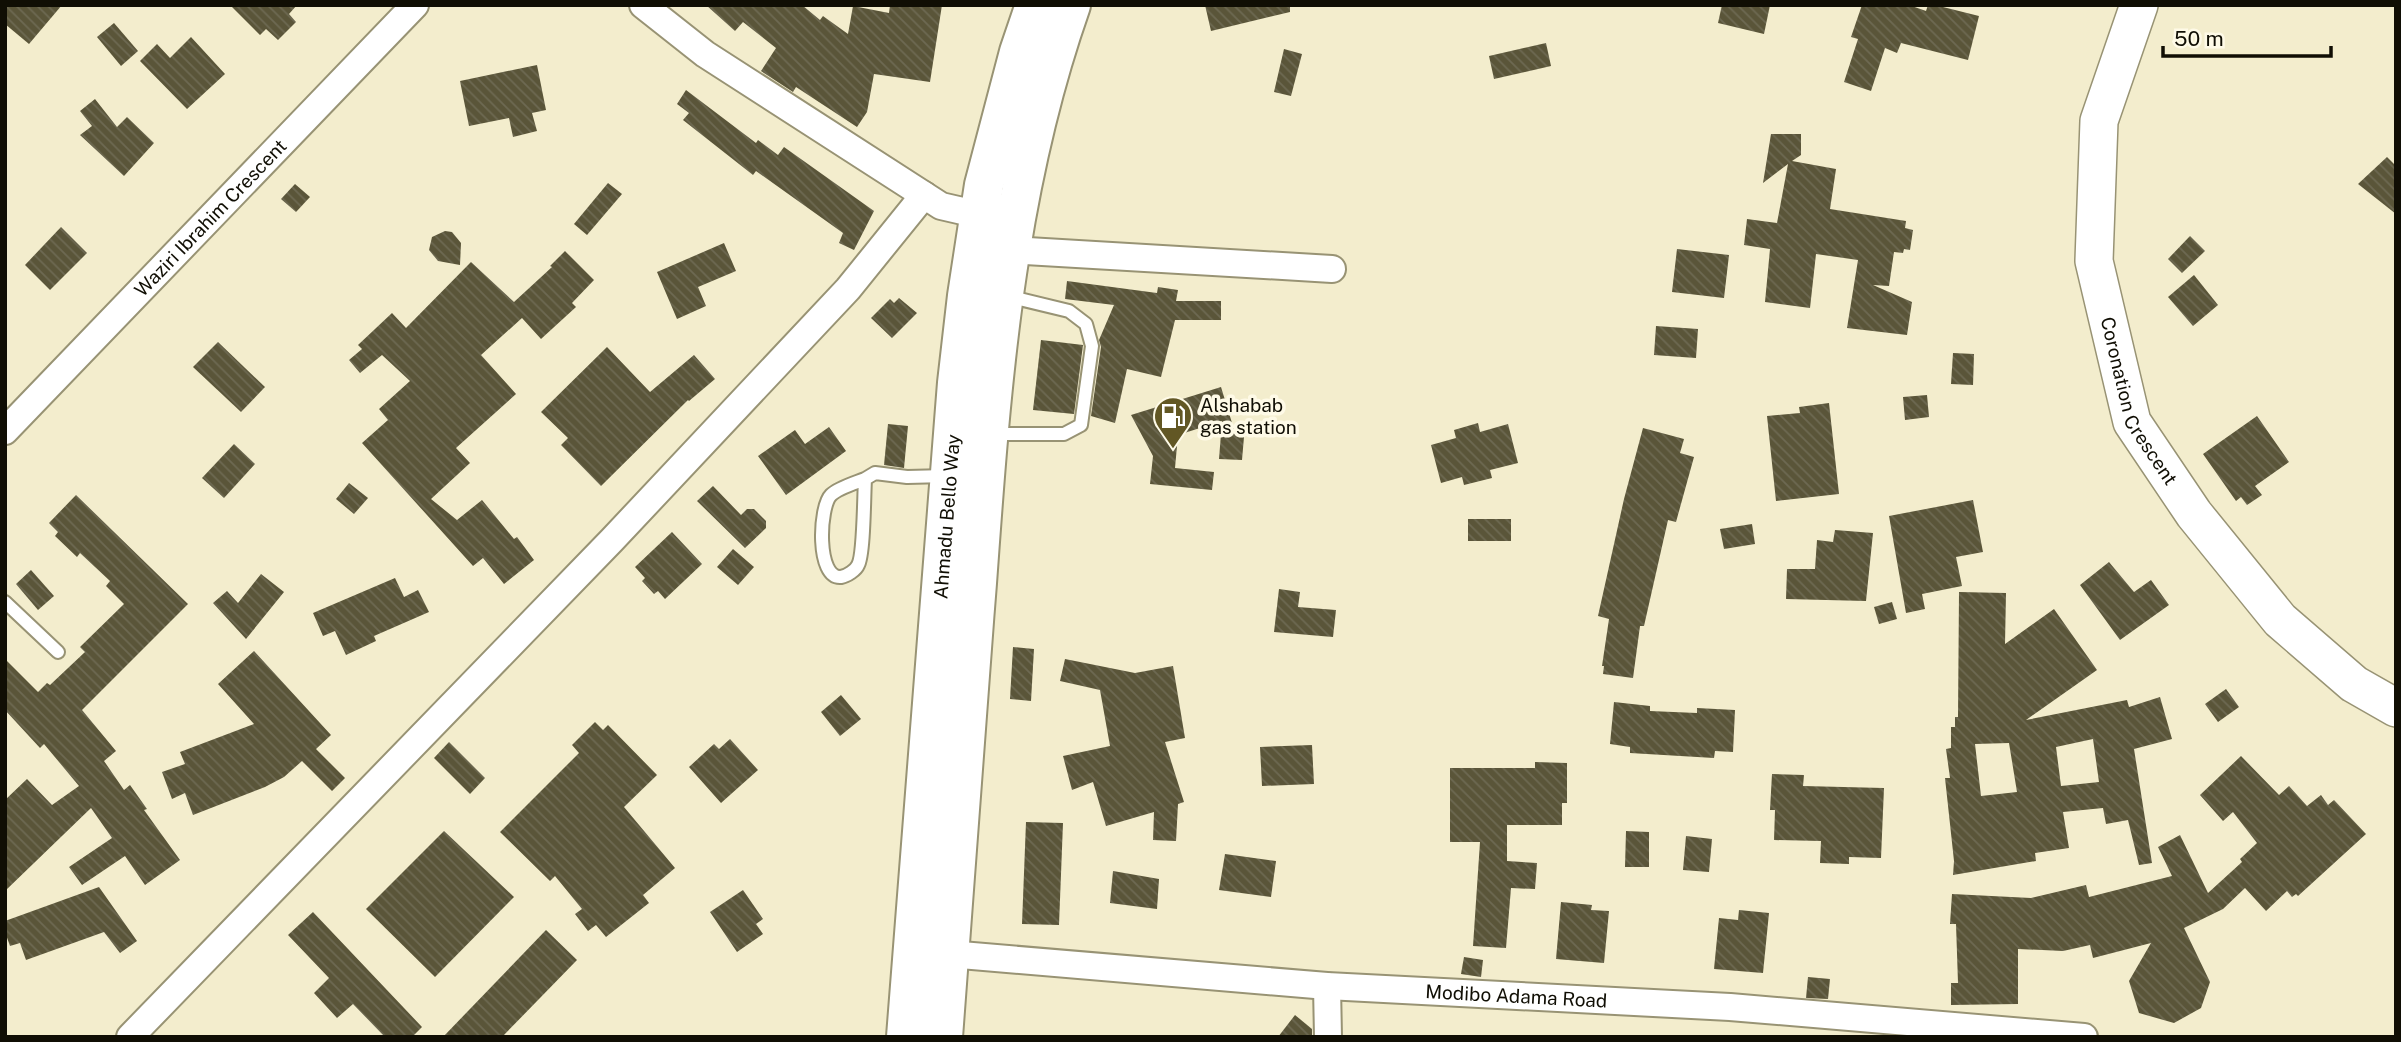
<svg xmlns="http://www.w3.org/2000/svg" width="2401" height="1042" font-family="'Public Sans',sans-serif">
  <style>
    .building { fill: url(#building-back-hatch); fill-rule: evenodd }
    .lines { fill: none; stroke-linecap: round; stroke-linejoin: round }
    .service-casing { stroke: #989374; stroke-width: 16 }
    .minor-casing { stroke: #989374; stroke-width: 30 }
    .secondary-casing { stroke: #989374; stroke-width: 40 }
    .primary-casing { stroke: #989374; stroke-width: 42 }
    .service { stroke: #fff; stroke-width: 12 }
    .minor { stroke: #fff; stroke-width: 26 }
    .secondary { stroke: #fff; stroke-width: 37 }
    .primary { stroke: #fff; stroke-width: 38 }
    .labels { text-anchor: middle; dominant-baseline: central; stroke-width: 7; stroke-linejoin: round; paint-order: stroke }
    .street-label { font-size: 19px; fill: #100e04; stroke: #fefae7 }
    .poi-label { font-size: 19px; fill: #100e04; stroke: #fefae7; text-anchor: start }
  </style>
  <defs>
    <pattern id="building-back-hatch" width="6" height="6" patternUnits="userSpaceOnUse" patternTransform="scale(1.75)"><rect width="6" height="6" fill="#5a5539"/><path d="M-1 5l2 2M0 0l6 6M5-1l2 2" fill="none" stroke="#6d6952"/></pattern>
  </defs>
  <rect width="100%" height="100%" fill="#f3edcd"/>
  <!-- building -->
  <g class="building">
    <polygon points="5,5 62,5 29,44 5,24"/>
    <polygon points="230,5 297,5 289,14 296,22 278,40 266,29 260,35"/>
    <polygon points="706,5 802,5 820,20 823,16 848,34 853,6 889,13 890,5 942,5 930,82 874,74 867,112 857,127 796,87 793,92 761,71 776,48 743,22 735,31"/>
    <polygon points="1205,5 1290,5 1290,12 1211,31"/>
    <polygon points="1722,5 1770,5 1764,34 1718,23"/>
    <polygon points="1862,5 1909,5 1926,11 1928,5 1935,5 1979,16 1968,60 1901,43 1897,53 1885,48 1871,91 1844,82 1858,39 1851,37"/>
    <polygon points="114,23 138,51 121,66 97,37"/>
    <polygon points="191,37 225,74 187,109 140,61 157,44 170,58"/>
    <polygon points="1546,43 1551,66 1494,79 1489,56"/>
    <polygon points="1284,49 1302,54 1291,96 1274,92"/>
    <polygon points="537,65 546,110 532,113 537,131 513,137 509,118 469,126 460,81"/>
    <polygon points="686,90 756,143 758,140 778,155 784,147 874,211 854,250 839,243 843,233 756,171 753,175 683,120 689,113 677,104"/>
    <polygon points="95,99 117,127 127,117 154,143 124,176 80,135 92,126 80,111"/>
    <polygon points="1771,134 1801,134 1801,155 1792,161 1836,169 1830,209 1906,221 1905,228 1913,230 1910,250 1904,249 1903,253 1894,252 1889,286 1873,285 1912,302 1907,335 1847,328 1858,260 1816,254 1810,308 1765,302 1770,249 1744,245 1747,219 1777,223 1788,164 1763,183"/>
    <polygon points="2387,157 2396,166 2396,214 2358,184"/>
    <polygon points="608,183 622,194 587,235 574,224"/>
    <polygon points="295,184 310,197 296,212 281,199"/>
    <polygon points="61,227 87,253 50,290 25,265"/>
    <polygon points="445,231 452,232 461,243 460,265 438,261 429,250 432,237"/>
    <polygon points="2190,236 2205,251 2182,273 2168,259"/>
    <polygon points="724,243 736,271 698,287 706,306 677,319 657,272"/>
    <polygon points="1677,249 1729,255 1724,298 1672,292"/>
    <polygon points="565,251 594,280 572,303 576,307 541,339 522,318 481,355 516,394 456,448 470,463 431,499 457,520 482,500 514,539 517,537 534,560 504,584 483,558 473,566 362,443 388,420 379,409 410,381 382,355 360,373 349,360 362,349 358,345 392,313 406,328 471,262 514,302 552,267 550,266"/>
    <polygon points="2194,275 2218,305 2193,326 2168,297"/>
    <polygon points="1067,281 1157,293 1158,287 1178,290 1176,301 1221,301 1221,320 1175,320 1161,377 1127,369 1115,423 1091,416 1101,347 1099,340 1114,305 1065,299"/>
    <polygon points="899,298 917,313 892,338 871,318 890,299 894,303"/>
    <polygon points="1656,326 1698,329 1696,358 1654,355"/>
    <polygon points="1041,340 1083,345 1074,414 1033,410"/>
    <polygon points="218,342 265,387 241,412 193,367"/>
    <polygon points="607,347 650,392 694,355 715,379 689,401 688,400 601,486 561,445 568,438 541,412"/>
    <polygon points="1953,353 1974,354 1973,385 1951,384"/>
    <polygon points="1221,387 1236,436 1244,437 1242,460 1219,459 1222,421 1178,435 1175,468 1214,472 1212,490 1150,484 1153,456 1131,415"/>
    <polygon points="1927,395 1929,417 1905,420 1903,397"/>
    <polygon points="1829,403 1839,494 1776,501 1767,416 1800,413 1799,407"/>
    <polygon points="2257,416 2289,462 2255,486 2262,495 2247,505 2241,497 2236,501 2203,454"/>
    <polygon points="1478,423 1480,432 1508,424 1518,463 1490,470 1492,478 1464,485 1462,477 1441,483 1431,445 1456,438 1454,430"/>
    <polygon points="888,424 908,426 904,468 884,465"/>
    <polygon points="829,427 846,451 786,495 758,456 795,430 805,444"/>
    <polygon points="1643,428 1684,439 1680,453 1694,457 1676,522 1668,520 1644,626 1640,626 1633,678 1603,674 1604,666 1602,666 1609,619 1598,616 1624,499"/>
    <polygon points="234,444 255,464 224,498 202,478"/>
    <polygon points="349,483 368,498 354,514 336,499"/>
    <polygon points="713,486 741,515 747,509 754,509 766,521 766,528 745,548 697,501"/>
    <polygon points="76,495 188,604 82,710 116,751 104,761 124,790 130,785 147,809 144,810 180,860 145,885 125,856 82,885 69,867 112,838 91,808 5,891 5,800 27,779 52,805 79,786 44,744 40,748 5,710 5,659 38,692 47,683 50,685 85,652 80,647 124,604 106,586 110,581 80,553 77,557 55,536 58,532 49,523"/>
    <polygon points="1973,500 1983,552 1956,557 1962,586 1922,594 1925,609 1906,613 1889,516"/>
    <rect x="1468" y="519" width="43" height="22"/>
    <polygon points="1752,524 1755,544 1724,549 1720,529"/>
    <polygon points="1835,530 1873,533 1866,601 1786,599 1787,569 1815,569 1817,540 1833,542"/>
    <polygon points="672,532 702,564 665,599 658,591 654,594 642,581 645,578 635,567"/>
    <polygon points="733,549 754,567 738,585 717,567"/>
    <polygon points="2109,562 2134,592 2151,580 2169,605 2120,640 2080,585"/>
    <polygon points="31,570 54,596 38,610 16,584"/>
    <polygon points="261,574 284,592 246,639 213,603 227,591 238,603"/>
    <polygon points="395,578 404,597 418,590 429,612 374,636 376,641 346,655 335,631 323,636 313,613"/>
    <polygon points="1279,589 1300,592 1298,607 1336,610 1333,637 1274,632"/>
    <path d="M 1959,592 L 2006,593 L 2005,644 L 2054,609 L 2097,670 L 2026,720 L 2127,700 L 2129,707 L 2160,697 L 2172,739 L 2134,749 L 2152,863 L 2139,865 L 2128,820 L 2106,824 L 2103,808 L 2063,812 L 2069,848 L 2035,853 L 2036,861 L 1953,875 L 1954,861 L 1945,778 L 1950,778 L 1946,749 L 1951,748 L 1951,727 L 1955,727 L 1955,717 L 1958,717 ZM 2093,739 L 2099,782 L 2061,786 L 2056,747 ZM 2009,743 L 2017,792 L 1981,796 L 1975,744 Z"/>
    <polygon points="1892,602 1897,619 1879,624 1874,607"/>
    <polygon points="1013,647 1034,649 1031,701 1010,699"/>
    <polygon points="254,651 331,735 316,749 345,778 332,791 302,761 284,777 265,787 193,815 185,793 172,799 162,772 185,764 180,752 254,724 218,684"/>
    <polygon points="1065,659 1135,673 1173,666 1185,738 1165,742 1184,802 1178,804 1176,841 1153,840 1154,812 1106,826 1093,782 1072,790 1063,756 1110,746 1100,690 1060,681"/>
    <polygon points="2226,689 2239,707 2218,722 2205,704"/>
    <polygon points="841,695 861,719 840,736 821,712"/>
    <polygon points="1614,702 1650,706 1650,711 1697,713 1697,708 1735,710 1733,752 1715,751 1714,758 1630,753 1630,747 1610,744"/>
    <polygon points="595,722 603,730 608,725 657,775 624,807 675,868 643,895 649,903 606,937 596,925 588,931 575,914 582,909 555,876 550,881 500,832 579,753 572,745"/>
    <polygon points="730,739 758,770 721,803 689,767 714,744 719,749"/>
    <polygon points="449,742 485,778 470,794 434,758"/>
    <polygon points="1312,745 1314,784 1262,786 1260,747"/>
    <polygon points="2241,756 2279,795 2289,786 2307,806 2321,795 2328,805 2334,800 2366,834 2298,896 2296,894 2292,897 2287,891 2266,911 2245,888 2223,909 2184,928 2210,982 2201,1008 2174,1023 2139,1013 2129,981 2151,943 2093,958 2090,945 2063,951 2018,949 2018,1004 1951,1005 1951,983 1958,983 1956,924 1950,924 1952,894 2031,898 2086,885 2089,897 2172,876 2158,847 2180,835 2208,893 2242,862 2240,859 2257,843 2233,812 2223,821 2200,795"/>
    <polygon points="1535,762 1567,763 1567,803 1562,803 1562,825 1507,825 1507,861 1537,863 1535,889 1511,888 1506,948 1473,946 1480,842 1450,842 1450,768 1535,768"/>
    <polygon points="1772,774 1804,775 1803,786 1884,788 1881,858 1849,857 1849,864 1820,863 1821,841 1774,840 1775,810 1770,810"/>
    <polygon points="1026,822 1063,823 1059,925 1022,924"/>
    <polygon points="444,831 514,897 435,977 366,909"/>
    <polygon points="1626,831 1649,832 1649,867 1625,867"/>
    <polygon points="1686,836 1712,839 1709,872 1683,870"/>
    <polygon points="1225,854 1276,861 1271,897 1219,890"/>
    <polygon points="1113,871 1159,879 1157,909 1110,903"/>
    <polygon points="99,887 137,941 120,953 104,932 26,960 20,943 10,946 5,932 5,921"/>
    <polygon points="743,890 763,919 756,924 763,934 737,952 710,912"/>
    <polygon points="1561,902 1592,905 1591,910 1609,911 1604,963 1556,959"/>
    <polygon points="1739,910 1769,913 1763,973 1714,969 1719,918 1738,920"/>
    <polygon points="313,912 422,1027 412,1037 385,1037 353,1004 337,1018 314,993 329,978 288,935"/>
    <polygon points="546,930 577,960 502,1037 443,1037"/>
    <polygon points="1464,957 1483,960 1481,977 1461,974"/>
    <polygon points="1808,977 1830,979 1828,999 1806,998"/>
    <polygon points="1295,1015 1312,1029 1312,1037 1278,1037"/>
  </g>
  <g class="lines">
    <defs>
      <g id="service">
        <polyline points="992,434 1064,434 1081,425 1092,346 1086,324 1069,311 1007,296"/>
        <path d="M 865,479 C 855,483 838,488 831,495 C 819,507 816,579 841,577 C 847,576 856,570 858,565 C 864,555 864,494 865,479 L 875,473 L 907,477 L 946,476"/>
        <polyline points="5,602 58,652"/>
      </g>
      <g id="minor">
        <polyline points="643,5 705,54 941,206 980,215"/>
        <polyline points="1010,250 1332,269"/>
        <path id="s1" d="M 5,431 L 415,5"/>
        <path id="s2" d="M 949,954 L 1327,986 L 1730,1007 L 2084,1037"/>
        <polyline points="1327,986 1328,1037"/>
        <polyline points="130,1037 612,540 848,289 924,195"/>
      </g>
      <g id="secondary">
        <path id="s3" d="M 2139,5 L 2099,121 L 2094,261 L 2132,422 L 2194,514 L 2280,620 L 2354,684 L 2396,708"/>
      </g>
      <g id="primary">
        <path id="s4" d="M 906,1037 L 957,383 L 967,296 L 984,185 L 1019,52 L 1035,5"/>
        <path d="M 943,1037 C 954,885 965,734 977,583 C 991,387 1005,192 1071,5"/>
      </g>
    </defs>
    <!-- service casing -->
    <use href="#service" class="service-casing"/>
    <!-- minor casing -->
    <use href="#minor" class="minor-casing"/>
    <!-- secondary casing -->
    <use href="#secondary" class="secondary-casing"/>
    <!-- primary casing -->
    <use href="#primary" class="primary-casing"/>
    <!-- service -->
    <use href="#service" class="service"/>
    <!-- minor -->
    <use href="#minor" class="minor"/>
    <!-- secondary -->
    <use href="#secondary" class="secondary"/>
    <!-- primary -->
    <use href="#primary" class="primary"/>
  </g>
  <!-- icons -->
  <defs>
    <symbol id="fuel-pin" viewBox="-11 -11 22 30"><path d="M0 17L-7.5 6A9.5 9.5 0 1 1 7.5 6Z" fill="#625724" stroke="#fefae7"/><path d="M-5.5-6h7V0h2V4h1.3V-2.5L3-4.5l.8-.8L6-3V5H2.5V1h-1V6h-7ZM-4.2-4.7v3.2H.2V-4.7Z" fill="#fff"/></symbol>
  </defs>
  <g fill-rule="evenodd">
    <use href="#fuel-pin" x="1151" y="394" width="44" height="60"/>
  </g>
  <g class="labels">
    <!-- street labels -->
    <g class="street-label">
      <text stroke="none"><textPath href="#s1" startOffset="296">Waziri Ibrahim Crescent</textPath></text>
      <text stroke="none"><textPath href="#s3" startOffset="411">Coronation Crescent</textPath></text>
      <text stroke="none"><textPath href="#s4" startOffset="522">Ahmadu Bello Way</textPath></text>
      <text stroke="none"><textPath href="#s2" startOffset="569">Modibo Adama Road</textPath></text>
    </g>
    <!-- poi labels -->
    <g class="poi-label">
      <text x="1200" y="405">Alshabab<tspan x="1200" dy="22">gas station</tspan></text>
    </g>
  </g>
  <!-- border -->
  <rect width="2401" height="1042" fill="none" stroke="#100e04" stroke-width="14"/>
  <!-- scale -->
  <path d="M2163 46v10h168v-10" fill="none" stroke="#100e04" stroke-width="3.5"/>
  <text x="2174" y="46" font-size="21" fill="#100e04" stroke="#fefae7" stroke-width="5" paint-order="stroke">50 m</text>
</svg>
